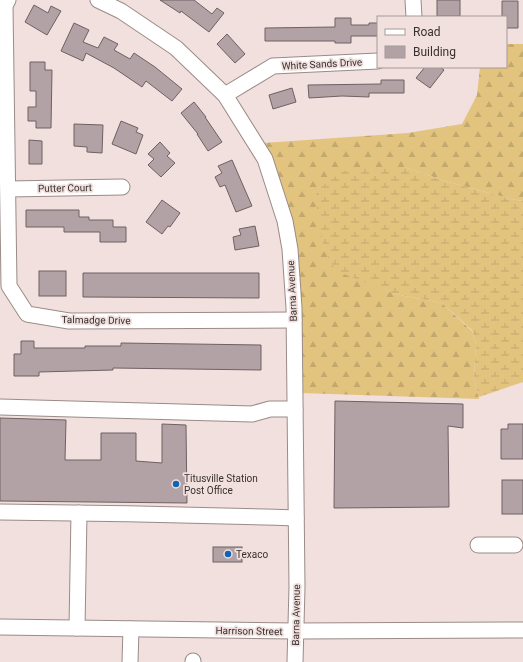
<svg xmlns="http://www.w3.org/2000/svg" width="523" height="662" font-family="Roboto,sans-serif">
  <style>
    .forest { fill: url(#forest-firs) }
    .wetland { fill: url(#wetland-marsh) }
    .building { fill: #b2a2a5; stroke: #6f6064 }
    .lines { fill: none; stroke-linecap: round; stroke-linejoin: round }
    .minor-casing { stroke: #9a8b88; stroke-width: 17 }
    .minor { stroke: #fff; stroke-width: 15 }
    .poi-dot { fill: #0f65b3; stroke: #f1e0dd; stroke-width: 1.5 }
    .labels { text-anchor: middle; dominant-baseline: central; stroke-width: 3.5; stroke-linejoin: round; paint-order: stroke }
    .street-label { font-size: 10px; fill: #373130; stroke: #f1e0dd }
    .poi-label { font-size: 10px; fill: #373130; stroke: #f1e0dd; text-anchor: start }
  </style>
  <defs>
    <pattern id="forest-firs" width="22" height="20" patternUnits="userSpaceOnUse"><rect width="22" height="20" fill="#e3c47f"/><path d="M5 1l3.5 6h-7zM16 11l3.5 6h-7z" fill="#c3a96e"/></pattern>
    <pattern id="wetland-marsh" width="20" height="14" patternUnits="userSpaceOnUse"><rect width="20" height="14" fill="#e3c47f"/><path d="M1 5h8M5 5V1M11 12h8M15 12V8" fill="none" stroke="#c3a96e"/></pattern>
  </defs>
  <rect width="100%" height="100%" fill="#f1e0dd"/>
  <!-- forest -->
  <polygon class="forest" points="506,44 523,44 523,201 511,199 445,181 404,167 325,185 318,189 324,251 379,287 395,294 442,303 472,331 476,344 474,378 479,399 300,393 299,321 263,143 408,133 462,124 477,95 480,67 506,67"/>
  <!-- wetland -->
  <polygon class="wetland" points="384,167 404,167 445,181 511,199 523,201 523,382 479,397 479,399 474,378 476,344 472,330 442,303 395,294 336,271 324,251 315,198 318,189 343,171"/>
  <!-- building -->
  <g class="building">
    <polygon points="160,0 194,0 212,14 217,8 224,13 209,32 181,11 180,13"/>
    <rect x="437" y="0" width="23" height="16"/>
    <polygon points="502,1 518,1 518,28 506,28 506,17 502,17"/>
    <polygon points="34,5 48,13 51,6 61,11 47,35 25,22"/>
    <polygon points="335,18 351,18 351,25 369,25 369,23 378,23 378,36 351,36 351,43 335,43 335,41 265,41 265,28 335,27"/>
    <polygon points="74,23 89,30 83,42 98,48 104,37 118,44 114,50 130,59 134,53 155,67 182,89 172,101 146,81 142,87 114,68 86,53 83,61 61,51"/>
    <polygon points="227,34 245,54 235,63 217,44"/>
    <polygon points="30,62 45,62 45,70 52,70 51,128 36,128 36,121 28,121 28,107 36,107 36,91 30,91"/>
    <polygon points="425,67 440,67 444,70 430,88 416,78"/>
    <polygon points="381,80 404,80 404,93 369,93 369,97 342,96 309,98 308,85 381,84"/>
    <polygon points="292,88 296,102 273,109 269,95"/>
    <polygon points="194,102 206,117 205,117 222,142 208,151 197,134 198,134 181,113"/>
    <polygon points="121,121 138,128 136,132 143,135 136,154 112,144"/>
    <polygon points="74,124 103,125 102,153 87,152 87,147 74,146"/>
    <polygon points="29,140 42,141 42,164 29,164"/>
    <polygon points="160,142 170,153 167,156 175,163 161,177 148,165 154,159 148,154"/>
    <polygon points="232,160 252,206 236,212 225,185 220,187 215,177 222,173 218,166"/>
    <polygon points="162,200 180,213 170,227 168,226 162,234 146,222"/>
    <polygon points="26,210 79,210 79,217 89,217 89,220 113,220 113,227 126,227 126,242 100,242 100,232 64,232 64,227 26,227"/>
    <polygon points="255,226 259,246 235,250 233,237 241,235 239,229"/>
    <rect x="39" y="271" width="27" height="25"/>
    <polygon points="83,273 259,273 259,298 83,297"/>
    <polygon points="21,341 34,341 34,348 85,348 85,346 121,346 121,343 261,345 261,370 113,368 113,370 39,372 39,376 14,376 14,354 21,354"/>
    <polygon points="335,401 463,404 463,428 448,426 449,507 334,508"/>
    <polygon points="0,418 66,420 65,460 101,460 101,433 136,433 136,461 162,463 162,424 186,425 187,503 0,501"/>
    <polygon points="508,424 523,424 523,459 501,459 501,429 508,429"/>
    <rect x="502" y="480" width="21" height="34"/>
    <rect x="213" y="547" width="29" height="15"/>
  </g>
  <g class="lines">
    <defs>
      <g id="minor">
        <polyline points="8,0 5,6 9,286 27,314 69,321 294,320"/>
        <polyline points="98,0 121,11 176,48 225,95 265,159 285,221 290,249 294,308 297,587 295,662"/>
        <polyline points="413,0 414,17"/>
        <polyline points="225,95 273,66 378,61"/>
        <polyline points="8,189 122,187"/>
        <polyline points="0,407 252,414 270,409 295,409"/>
        <path d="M 0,512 C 99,513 197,515 296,518"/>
        <polyline points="478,545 515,545"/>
        <polyline points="0,627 295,631 523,630"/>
        <polyline points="77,628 79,513"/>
        <polyline points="130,662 131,629"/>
        <polyline points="193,662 193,661"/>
      </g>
    </defs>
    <!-- minor casing -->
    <use href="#minor" class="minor-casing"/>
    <!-- minor -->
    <use href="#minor" class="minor"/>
  </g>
  <!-- markers -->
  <g class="poi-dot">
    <circle cx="176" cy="484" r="4"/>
    <circle cx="228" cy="554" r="4"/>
  </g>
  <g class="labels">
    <!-- street labels -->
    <g class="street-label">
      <text transform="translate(322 64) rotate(-3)">White Sands Drive</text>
      <text transform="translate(65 188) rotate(-1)">Putter Court</text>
      <text transform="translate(292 291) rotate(-93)">Barna Avenue</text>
      <text transform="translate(96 320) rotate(1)">Talmadge Drive</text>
      <text transform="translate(296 615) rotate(-89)">Barna Avenue</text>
      <text transform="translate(249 631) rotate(1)">Harrison Street</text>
    </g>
    <!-- poi labels -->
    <g class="poi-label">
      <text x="184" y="478">Titusville Station<tspan x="184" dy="12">Post Office</tspan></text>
      <text x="236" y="554">Texaco</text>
    </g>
  </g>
  <!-- legend -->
  <rect x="377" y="16" width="130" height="52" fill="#f1e0dd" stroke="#a79a98"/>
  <rect x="385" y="29" width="20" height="6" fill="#ffffff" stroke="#a79a98"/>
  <text x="413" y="36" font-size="12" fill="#373130">Road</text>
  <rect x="385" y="46" width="20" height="12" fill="#b2a2a5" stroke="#a79a98"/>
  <text x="413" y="56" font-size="12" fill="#373130">Building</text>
</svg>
